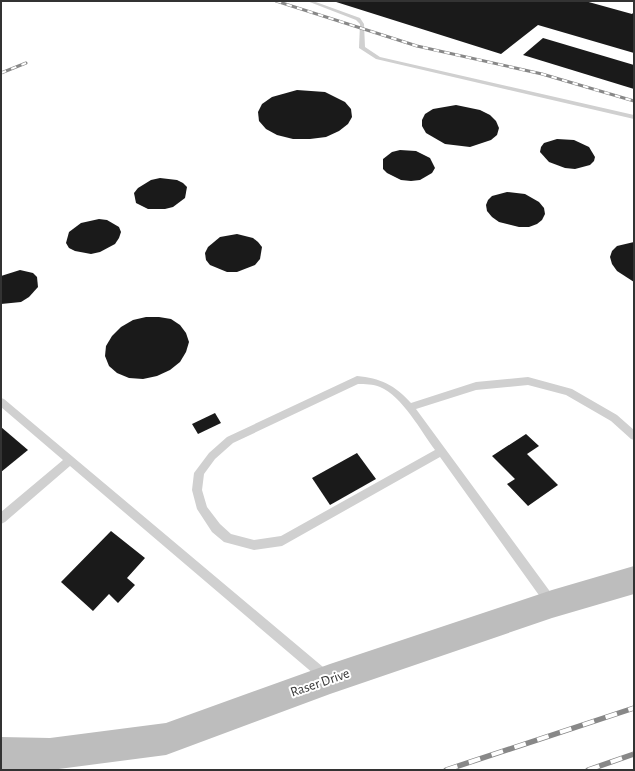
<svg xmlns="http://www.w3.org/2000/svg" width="635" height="771" font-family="'Alegreya Sans',sans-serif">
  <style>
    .building { fill: #1a1a1a }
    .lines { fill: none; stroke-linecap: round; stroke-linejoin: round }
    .lane { fill: #d0d0d0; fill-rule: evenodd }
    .secondary { fill: #bdbdbd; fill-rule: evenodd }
    .rail-far1-casing { stroke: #888; stroke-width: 3 }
    .rail-casing { stroke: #888; stroke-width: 5.5 }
    .rail-far1 { stroke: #fff; stroke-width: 2; stroke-dasharray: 5.5; stroke-linecap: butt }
    .rail { stroke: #fff; stroke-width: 4; stroke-dasharray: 12; stroke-linecap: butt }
    .labels { text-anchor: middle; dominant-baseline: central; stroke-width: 4; stroke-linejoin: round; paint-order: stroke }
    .near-street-label { font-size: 14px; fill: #333; stroke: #fff }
  </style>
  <rect width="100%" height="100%" fill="#fff"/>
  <!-- building -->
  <g class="building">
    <polygon points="333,1 585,1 632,14 634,12 634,53 538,25 501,54"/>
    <polygon points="543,38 634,65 634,89 523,55"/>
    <polygon points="297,90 325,92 345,102 351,109 352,117 348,124 339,131 326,137 310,139 293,139 277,135 266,129 259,121 258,112 262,104 272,97"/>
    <polygon points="456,105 480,110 490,115 496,121 499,128 497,135 491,140 470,147 445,144 426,133 422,126 422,120 425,114 433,109"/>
    <polygon points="557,139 574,140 589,147 595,157 594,161 590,165 575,169 565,168 549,162 540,152 541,147 544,143"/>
    <polygon points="400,150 416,151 430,158 435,168 432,173 420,180 411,181 401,180 387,173 383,169 383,159 392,152"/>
    <polygon points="160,178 177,180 183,183 187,187 185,198 173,207 165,209 148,209 136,203 134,193 138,188 151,180"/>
    <polygon points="507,192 525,194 539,202 544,208 545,214 542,220 537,224 529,227 519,227 499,222 492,217 487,211 486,205 488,200 492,196"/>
    <polygon points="99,219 107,220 119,227 121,232 119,238 115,244 100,252 91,254 75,251 69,248 66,243 69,232 81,223"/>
    <polygon points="237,234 253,238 258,242 262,247 260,259 255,265 237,272 227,272 210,265 206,260 205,253 208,247 220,237"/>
    <polygon points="634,242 634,282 617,271 612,264 610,257 612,251 617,246"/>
    <polygon points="20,270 33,273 37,277 38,287 29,297 21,302 1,304 1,276"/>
    <polygon points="146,317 159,317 171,319 180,325 186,333 189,342 186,352 180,362 170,370 157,376 143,379 129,378 117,373 109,366 105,356 106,346 112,336 121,327 133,320"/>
    <polygon points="215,413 221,423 198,434 192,424"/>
    <polygon points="1,427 28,450 1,472"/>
    <polygon points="526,434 539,446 527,454 558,485 528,506 507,484 515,479 492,456"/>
    <polygon points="357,453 376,479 330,505 312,478"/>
    <polygon points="111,531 145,558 127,578 135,585 118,603 109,594 93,611 61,582"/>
  </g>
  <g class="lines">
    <!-- lane -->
    <g class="lane">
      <polygon points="307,1 313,1 360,18 364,24 365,47 380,57 634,115 634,119 376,59 359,48 360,24 356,20"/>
      <path d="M 357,376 C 380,378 395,385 411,403 L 476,382 L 528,377 L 572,389 L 617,415 L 634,430 L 634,440 L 631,439 L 611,421 L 566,395 L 528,385 L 476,390 L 416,409 L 554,597 L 556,601 L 554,605 L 550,607 L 546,605 L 440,457 L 282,546 L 254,550 L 224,542 L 212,532 L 197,509 L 192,490 L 194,473 L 209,453 L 227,437 ZM 358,384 C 365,384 373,384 380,387 C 402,396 421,431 435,450 L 281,536 L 254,540 L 231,534 L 220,524 L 207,507 L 202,490 L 204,474 L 215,459 L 233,443 Z"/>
      <polygon points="1,398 4,399 329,672 331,676 329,680 325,682 321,680 70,466 5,522 1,524 1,512 63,460 1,407"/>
    </g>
    <!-- secondary -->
    <polygon class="secondary" points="634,566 634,594 552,618 330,694 166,755 51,770 1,769 1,737 50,738 166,723 330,664 552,590"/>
    <defs>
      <g id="rail-far1">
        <polyline points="276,1 417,46 542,74 634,101"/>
        <polyline points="1,73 26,63"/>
      </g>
      <g id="rail">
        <polyline points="446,770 634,708"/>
        <polyline points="588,770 634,754"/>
      </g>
    </defs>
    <!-- rail-far1 casing -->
    <use href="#rail-far1" class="rail-far1-casing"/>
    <!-- rail casing -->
    <use href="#rail" class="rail-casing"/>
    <!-- rail-far1 -->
    <use href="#rail-far1" class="rail-far1"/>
    <!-- rail -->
    <use href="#rail" class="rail"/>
  </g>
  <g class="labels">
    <!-- near-street labels -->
    <g class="near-street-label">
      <text transform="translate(320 683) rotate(-19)">Raser Drive</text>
    </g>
  </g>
  <!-- border -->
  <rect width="635" height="771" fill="none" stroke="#333333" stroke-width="4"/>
</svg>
